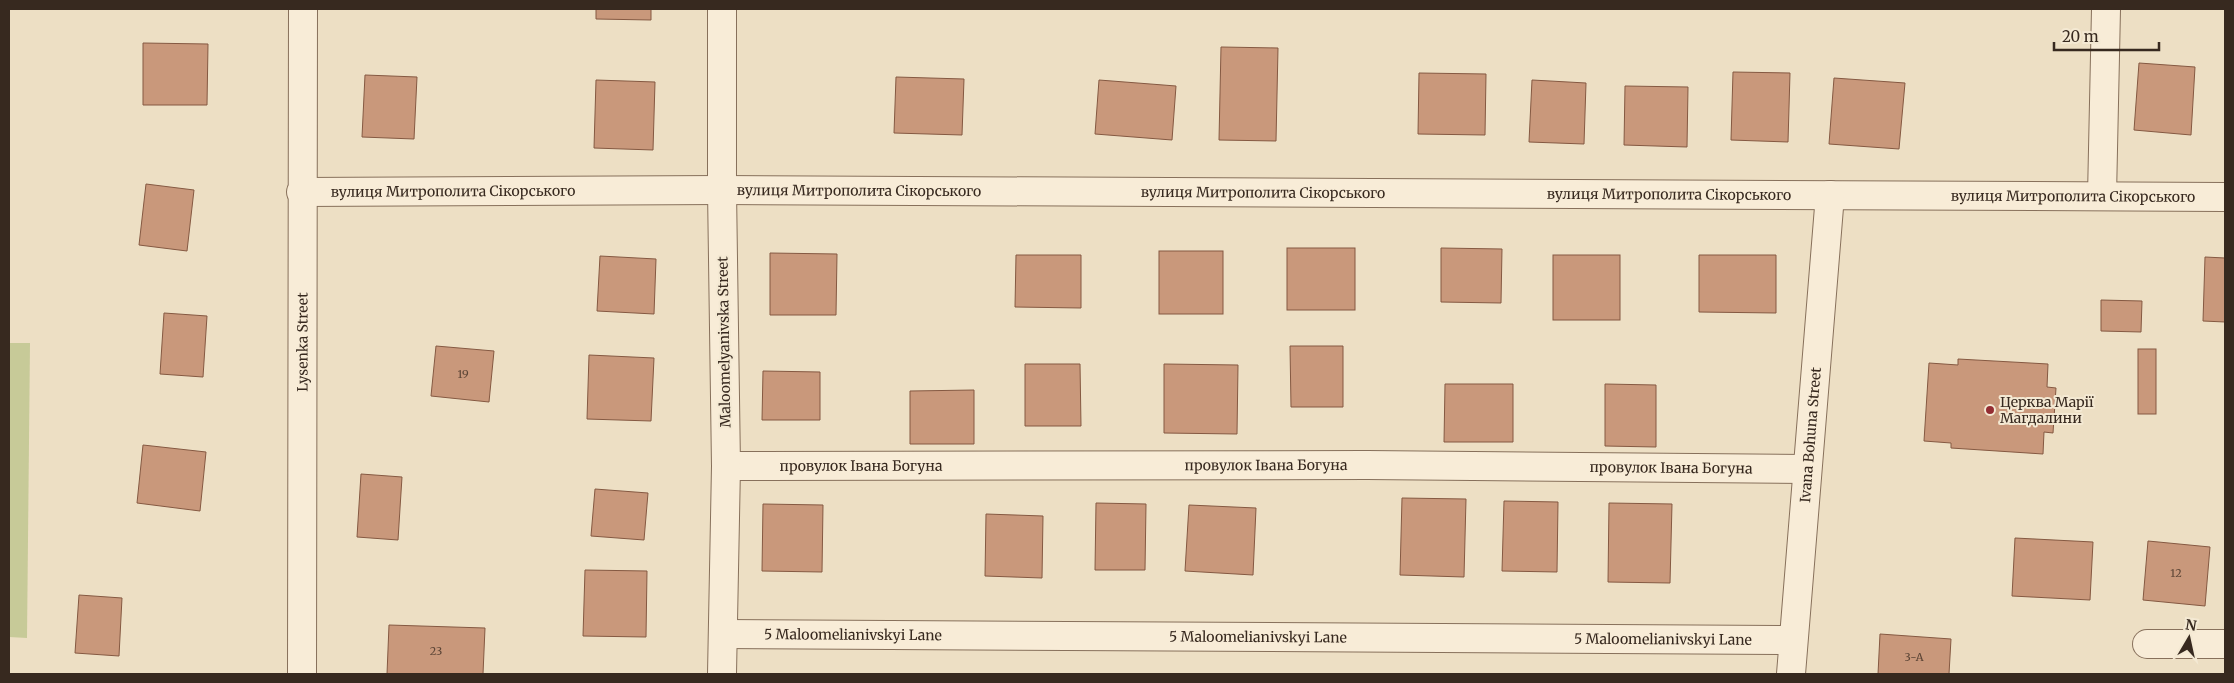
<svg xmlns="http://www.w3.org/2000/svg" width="2234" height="683" font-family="Merriweather,serif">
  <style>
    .green { fill: #c7ca98 }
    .building { fill: #c9987b; stroke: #855942 }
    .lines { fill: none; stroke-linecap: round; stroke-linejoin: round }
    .minor-casing { stroke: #87705b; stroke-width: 30 }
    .minor { stroke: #f8ecd7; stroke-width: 28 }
    .poi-dot { fill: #942d32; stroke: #f4e9d3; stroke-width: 2 }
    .labels { text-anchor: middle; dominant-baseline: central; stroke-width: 4; stroke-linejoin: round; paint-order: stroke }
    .number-label { font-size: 11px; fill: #5c4536 }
    .street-label { font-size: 14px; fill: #37291f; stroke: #f4e9d3 }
    .poi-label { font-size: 14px; fill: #37291f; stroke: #f4e9d3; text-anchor: start }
  </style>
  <rect width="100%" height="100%" fill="#eddfc4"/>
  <!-- green -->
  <polygon class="green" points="9,343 30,343 27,638 9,637"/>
  <!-- building -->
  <g class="building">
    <polygon points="596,9 651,9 651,20 596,19"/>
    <polygon points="143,43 208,44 207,105 143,105"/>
    <polygon points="1221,47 1278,48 1276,141 1219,140"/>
    <polygon points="2139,63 2195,67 2191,135 2134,130"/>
    <polygon points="1733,72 1790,73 1788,142 1731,140"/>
    <polygon points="1419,73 1486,74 1485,135 1418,134"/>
    <polygon points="365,75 417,77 414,139 362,137"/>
    <polygon points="896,77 964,79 962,135 894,133"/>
    <polygon points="1834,78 1905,83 1899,149 1829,144"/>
    <polygon points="596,80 655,82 653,150 594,148"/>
    <polygon points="1099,80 1176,86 1172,140 1095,134"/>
    <polygon points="1532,80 1586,83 1584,144 1529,142"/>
    <polygon points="1625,86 1688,87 1687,147 1624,145"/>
    <polygon points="146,184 194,190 187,251 139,245"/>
    <rect x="1287" y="248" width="68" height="62"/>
    <polygon points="1441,248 1502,249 1501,303 1441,302"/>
    <rect x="1159" y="251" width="64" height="63"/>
    <polygon points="770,253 837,254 836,315 770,315"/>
    <polygon points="1016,255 1081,255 1081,308 1015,307"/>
    <rect x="1553" y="255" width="67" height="65"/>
    <polygon points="1699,255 1776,255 1776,313 1699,312"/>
    <polygon points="600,256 656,259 654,314 597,311"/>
    <polygon points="2205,257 2225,258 2225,322 2203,321"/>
    <polygon points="2101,300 2142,301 2141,332 2101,331"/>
    <polygon points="164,313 207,316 203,377 160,374"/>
    <polygon points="436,346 494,351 489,402 431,396"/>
    <polygon points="1290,346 1343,346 1343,407 1291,407"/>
    <rect x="2138" y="349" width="18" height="65"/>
    <polygon points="589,355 654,358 651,421 587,419"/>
    <polygon points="1958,359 2048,364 2047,387 2056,388 2053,433 2044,432 2043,454 1951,448 1951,443 1924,441 1929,363 1958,365"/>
    <polygon points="1025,364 1080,364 1081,426 1025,426"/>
    <polygon points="1164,364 1238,365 1237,434 1164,433"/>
    <polygon points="763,371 820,372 820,420 762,420"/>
    <polygon points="1445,384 1513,384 1513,442 1444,442"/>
    <polygon points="1605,384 1656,385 1656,447 1605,446"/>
    <polygon points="974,390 974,444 910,444 910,391"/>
    <polygon points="143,445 206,452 200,511 137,503"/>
    <polygon points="361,474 402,477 398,540 357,537"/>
    <polygon points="595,489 648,493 644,540 591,536"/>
    <polygon points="1402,498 1466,499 1464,577 1400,575"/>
    <polygon points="1504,501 1558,502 1557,572 1502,571"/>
    <polygon points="1096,503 1146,504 1145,570 1095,570"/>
    <polygon points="1609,503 1672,504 1670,583 1608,582"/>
    <polygon points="763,504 823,505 822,572 762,571"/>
    <polygon points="1189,505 1256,508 1253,575 1185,571"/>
    <polygon points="986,514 1043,516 1042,578 985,576"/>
    <polygon points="2015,538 2093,542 2090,600 2012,596"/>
    <polygon points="2148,541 2210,547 2205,606 2143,600"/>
    <polygon points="585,570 647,571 646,637 583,636"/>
    <polygon points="79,595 122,598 119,656 75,653"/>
    <polygon points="389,625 485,628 483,674 387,674"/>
    <polygon points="1880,634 1951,639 1949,674 1878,674"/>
  </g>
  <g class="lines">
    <defs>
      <g id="minor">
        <path id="s1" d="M 301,192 L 722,190 L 2225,197"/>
        <polyline points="2102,196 2106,9"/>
        <path id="s2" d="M 726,466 L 1367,465 L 1807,469"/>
        <path id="s3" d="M 723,634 L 1793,640"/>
        <polyline points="2147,644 2225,644"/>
        <path id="s4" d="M 302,674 L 303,9"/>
        <polyline points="722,674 726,466 722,190 722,9"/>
        <path id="s5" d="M 1791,674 L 1830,195"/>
      </g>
    </defs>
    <!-- minor casing -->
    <use href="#minor" class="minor-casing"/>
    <!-- minor -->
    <use href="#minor" class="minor"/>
  </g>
  <!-- markers -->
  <circle class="poi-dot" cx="1990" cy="410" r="5"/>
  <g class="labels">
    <!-- number labels -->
    <g class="number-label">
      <text x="463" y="374">19</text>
      <text x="2176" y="573">12</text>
      <text x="436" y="651">23</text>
      <text x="1914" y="657">3-А</text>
    </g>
    <!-- street labels -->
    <g class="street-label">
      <text stroke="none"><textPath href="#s1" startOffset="152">вулиця Митрополита Сікорського</textPath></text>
      <text stroke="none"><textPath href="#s1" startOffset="558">вулиця Митрополита Сікорського</textPath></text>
      <text stroke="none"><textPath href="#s1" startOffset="962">вулиця Митрополита Сікорського</textPath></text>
      <text stroke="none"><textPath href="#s1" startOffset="1368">вулиця Митрополита Сікорського</textPath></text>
      <text stroke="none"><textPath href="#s1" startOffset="1772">вулиця Митрополита Сікорського</textPath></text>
      <text stroke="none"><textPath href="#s4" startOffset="332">Lysenka Street</textPath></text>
      <text transform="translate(724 342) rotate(-91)">Maloomelyanivska Street</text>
      <text stroke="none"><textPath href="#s5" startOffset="240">Ivana Bohuna Street</textPath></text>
      <text stroke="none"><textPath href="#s2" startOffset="540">провулок Івана Богуна</textPath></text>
      <text stroke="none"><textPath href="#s2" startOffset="135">провулок Івана Богуна</textPath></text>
      <text stroke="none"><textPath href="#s2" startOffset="945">провулок Івана Богуна</textPath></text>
      <text stroke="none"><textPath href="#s3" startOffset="130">5 Maloomelianivskyi Lane</textPath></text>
      <text stroke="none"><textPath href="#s3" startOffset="535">5 Maloomelianivskyi Lane</textPath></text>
      <text stroke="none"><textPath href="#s3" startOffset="940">5 Maloomelianivskyi Lane</textPath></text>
    </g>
    <!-- poi labels -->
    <g class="poi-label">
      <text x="2000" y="402">Церква Марії<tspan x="2000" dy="16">Магдалини</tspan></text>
    </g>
  </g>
  <!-- border -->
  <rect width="2234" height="683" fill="none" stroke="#37291f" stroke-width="20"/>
  <!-- north arrow -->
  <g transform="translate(2189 638) rotate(9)" stroke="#f4e9d3" stroke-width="4" paint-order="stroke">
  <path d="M0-4L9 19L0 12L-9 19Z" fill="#37291f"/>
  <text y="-8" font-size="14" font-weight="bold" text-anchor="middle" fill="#37291f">N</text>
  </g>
  <!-- scale -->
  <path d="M2054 42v8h105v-8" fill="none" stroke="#37291f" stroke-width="2.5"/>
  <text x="2062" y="42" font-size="15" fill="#37291f" stroke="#f4e9d3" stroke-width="4" paint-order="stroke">20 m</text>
</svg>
